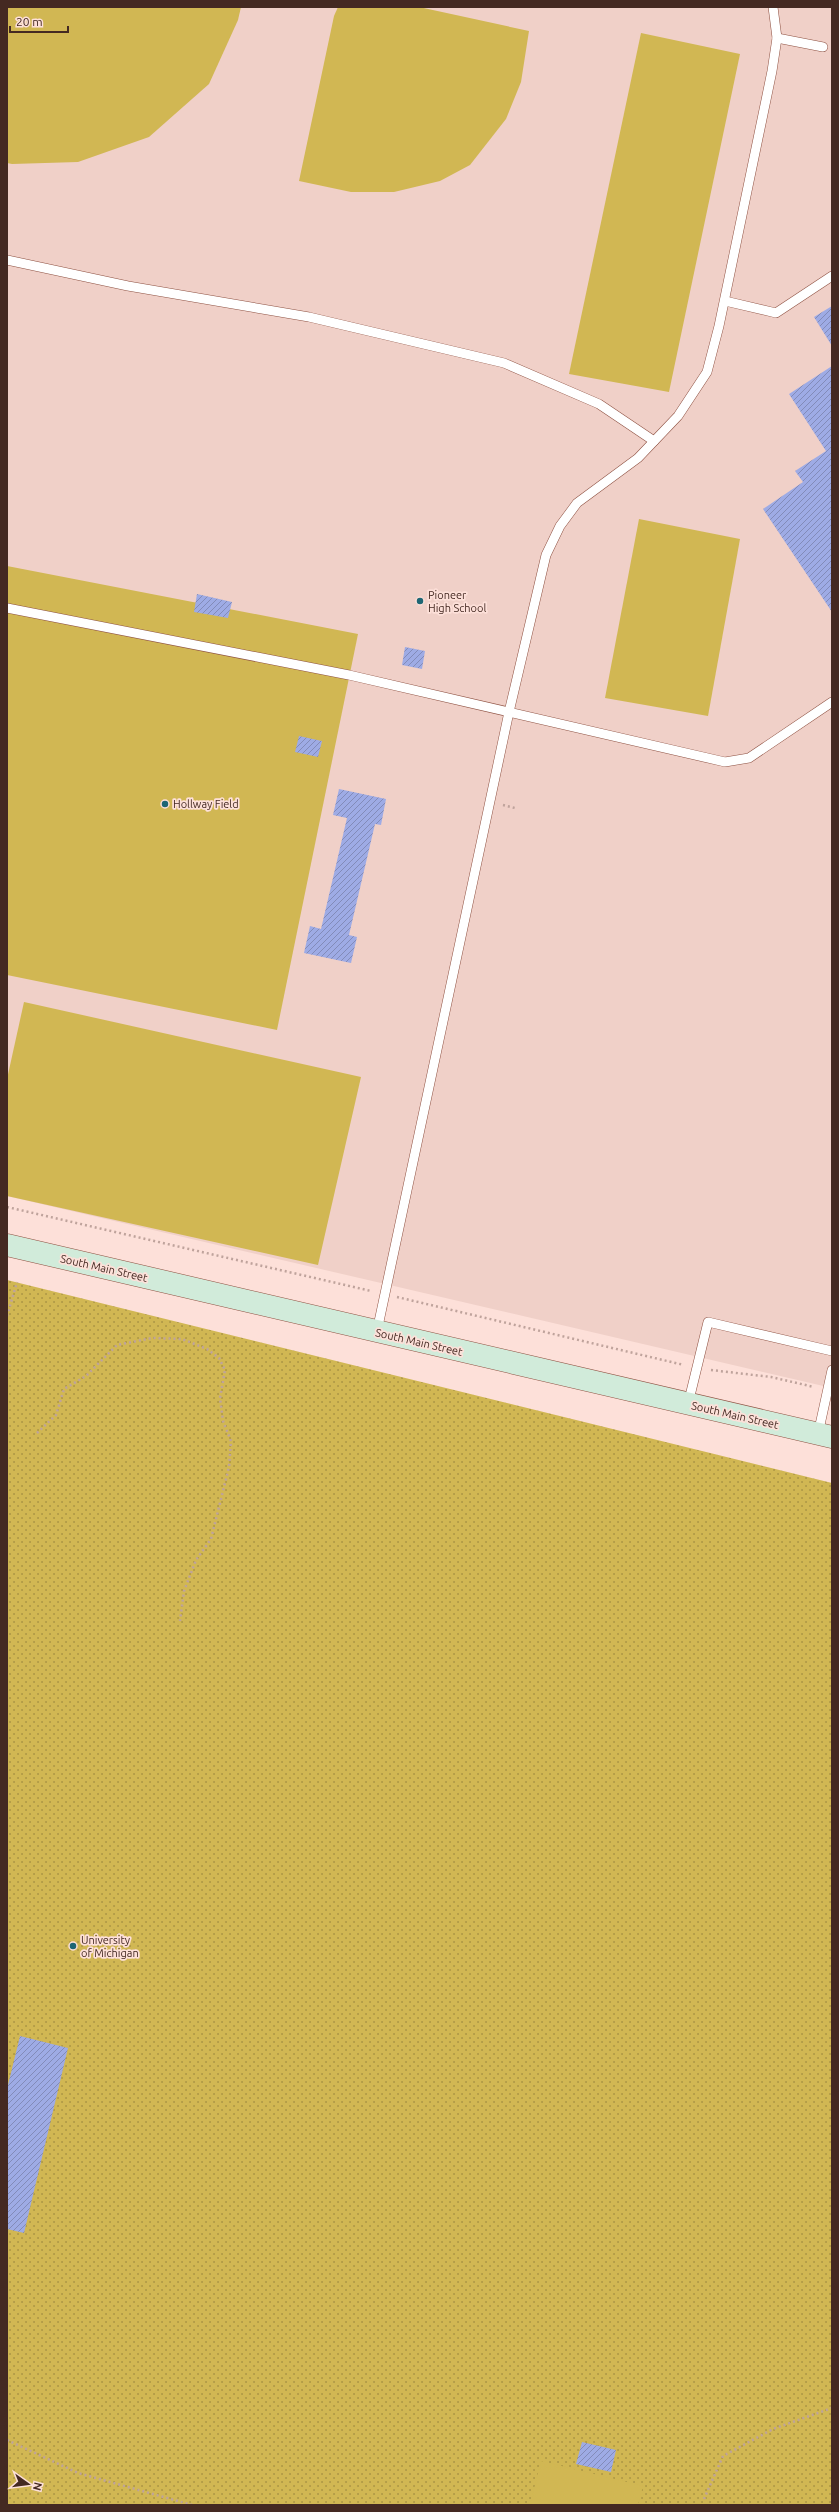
<svg xmlns="http://www.w3.org/2000/svg" width="839" height="2512" font-family="Ubuntu,sans-serif">
  <style>
    .built { fill: #f0d0c8 }
    .green { fill: url(#green-dots) }
    .pitch { fill: #d1b753 }
    .building { fill: url(#building-hatch) }
    .lines { fill: none; stroke-linecap: round; stroke-linejoin: round }
    .lane-casing { stroke: #8e5142; stroke-width: 10 }
    .secondary-casing { stroke: #8e5142; stroke-width: 23 }
    .path { stroke: #bfa39c; stroke-width: 2.5; stroke-dasharray: 2 3; stroke-linecap: butt }
    .lane { stroke: #fff; stroke-width: 9 }
    .secondary { stroke: #d1ebda; stroke-width: 22 }
    .poi-dot { fill: #1e6674; stroke: #fde0d9; stroke-width: 1.5 }
    .labels { text-anchor: middle; dominant-baseline: central; stroke-width: 3.5; stroke-linejoin: round; paint-order: stroke }
    .poi-label { font-size: 11px; fill: #442922; stroke: #fde0d9; text-anchor: start }
    .street-label { font-size: 11px; fill: #442922; stroke: #fde0d9 }
  </style>
  <defs>
    <pattern id="green-dots" width="8" height="8" patternUnits="userSpaceOnUse"><rect width="8" height="8" fill="#d1b753"/><path d="M2 2h.1M6 6h.1" fill="none" stroke="#ab9544" stroke-width="1.8" stroke-linecap="round"/></pattern>
    <pattern id="building-hatch" width="6" height="6" patternUnits="userSpaceOnUse"><rect width="6" height="6" fill="#9eabe5"/><path d="M-1 1l2-2M0 6l6-6M5 7l2-2" fill="none" stroke="#828bb9"/></pattern>
  </defs>
  <rect width="100%" height="100%" fill="#fde0d9"/>
  <!-- built -->
  <polygon class="built" points="7,7 832,7 832,1388 7,1196"/>
  <!-- green -->
  <polygon class="green" points="7,1280 832,1483 832,2505 7,2505"/>
  <!-- pitch -->
  <g class="pitch">
    <polygon points="7,7 241,7 238,20 209,84 149,137 78,162 12,164 7,163"/>
    <polygon points="338,7 419,7 529,31 521,82 506,119 470,165 440,181 394,192 351,192 299,181 334,16"/>
    <polygon points="641,33 740,54 669,392 569,374"/>
    <polygon points="639,519 740,539 708,716 605,698"/>
    <polygon points="7,566 358,634 277,1030 7,975"/>
    <polygon points="24,1002 361,1077 318,1265 7,1196 7,1079"/>
    <polygon points="541,2461 643,2486 638,2505 530,2505"/>
  </g>
  <!-- building -->
  <g class="building">
    <polygon points="832,306 832,346 814,317"/>
    <polygon points="832,366 832,612 763,509 803,482 795,471 826,451 789,394"/>
    <polygon points="197,594 232,602 228,618 194,612"/>
    <polygon points="405,647 425,651 422,669 402,665"/>
    <polygon points="299,736 322,741 318,757 295,752"/>
    <polygon points="339,789 386,799 381,825 375,824 349,935 357,937 351,963 304,953 310,926 321,929 347,818 333,815"/>
    <polygon points="20,2036 68,2048 24,2233 7,2229 7,2089"/>
    <polygon points="582,2442 616,2450 611,2472 576,2464"/>
  </g>
  <g class="lines">
    <defs>
      <g id="lane">
        <polyline points="777,38 823,47"/>
        <polyline points="7,260 128,286 309,317 504,363 599,404 654,441"/>
        <polyline points="725,301 776,313 832,276"/>
        <polyline points="7,608 349,675 725,762 749,758 832,702"/>
        <polyline points="377,1331 509,712 546,555 560,526 577,503 638,458 678,416 707,372 719,326 772,71 777,38 773,7"/>
        <polyline points="688,1404 708,1322 832,1351"/>
        <polyline points="818,1434 832,1370"/>
      </g>
      <polyline id="secondary" points="7,1245 832,1437"/>
    </defs>
    <!-- lane casing -->
    <use href="#lane" class="lane-casing"/>
    <!-- secondary casing -->
    <use href="#secondary" class="secondary-casing"/>
    <!-- path -->
    <g class="path">
      <polyline points="503,805 515,808"/>
      <polyline points="7,1207 371,1291"/>
      <polyline points="397,1297 684,1365"/>
      <polyline points="7,1316 17,1282"/>
      <polyline points="711,1370 771,1377 814,1387"/>
      <polyline points="37,1433 56,1415 64,1389 86,1376 117,1345 152,1338 182,1339 207,1349 219,1358 225,1370 220,1398 223,1421 231,1441 229,1467 211,1539 196,1560 184,1591 180,1621"/>
      <polyline points="7,2440 78,2473 192,2505"/>
      <polyline points="704,2499 723,2456 773,2429 832,2408"/>
    </g>
    <!-- lane -->
    <use href="#lane" class="lane"/>
    <!-- secondary -->
    <use href="#secondary" class="secondary"/>
  </g>
  <!-- markers -->
  <g class="poi-dot">
    <circle cx="420" cy="601" r="4"/>
    <circle cx="165" cy="804" r="4"/>
    <circle cx="73" cy="1946" r="4"/>
  </g>
  <g class="labels">
    <!-- poi labels -->
    <g class="poi-label">
      <text x="428" y="595">Pioneer<tspan x="428" dy="13">High School</tspan></text>
      <text x="173" y="804">Hollway Field</text>
      <text x="81" y="1940">University<tspan x="81" dy="13">of Michigan</tspan></text>
    </g>
    <!-- street labels -->
    <g class="street-label">
      <text transform="translate(104 1268) rotate(13)">South Main Street</text>
      <text transform="translate(419 1342) rotate(13)">South Main Street</text>
      <text transform="translate(735 1415) rotate(13)">South Main Street</text>
    </g>
  </g>
  <!-- border -->
  <rect width="839" height="2512" fill="none" stroke="#442922" stroke-width="16"/>
  <!-- north arrow -->
  <g transform="translate(28 2484) rotate(104)" stroke="#fde0d9" stroke-width="3" paint-order="stroke">
  <path d="M0-3L7 15L0 10L-7 15Z" fill="#442922"/>
  <text y="-6" font-size="11" font-weight="bold" text-anchor="middle" fill="#442922">N</text>
  </g>
  <!-- scale -->
  <path d="M10 26v6h58v-6" fill="none" stroke="#442922" stroke-width="2"/>
  <text x="16" y="26" font-size="12" fill="#442922" stroke="#fde0d9" stroke-width="3" paint-order="stroke">20 m</text>
</svg>
